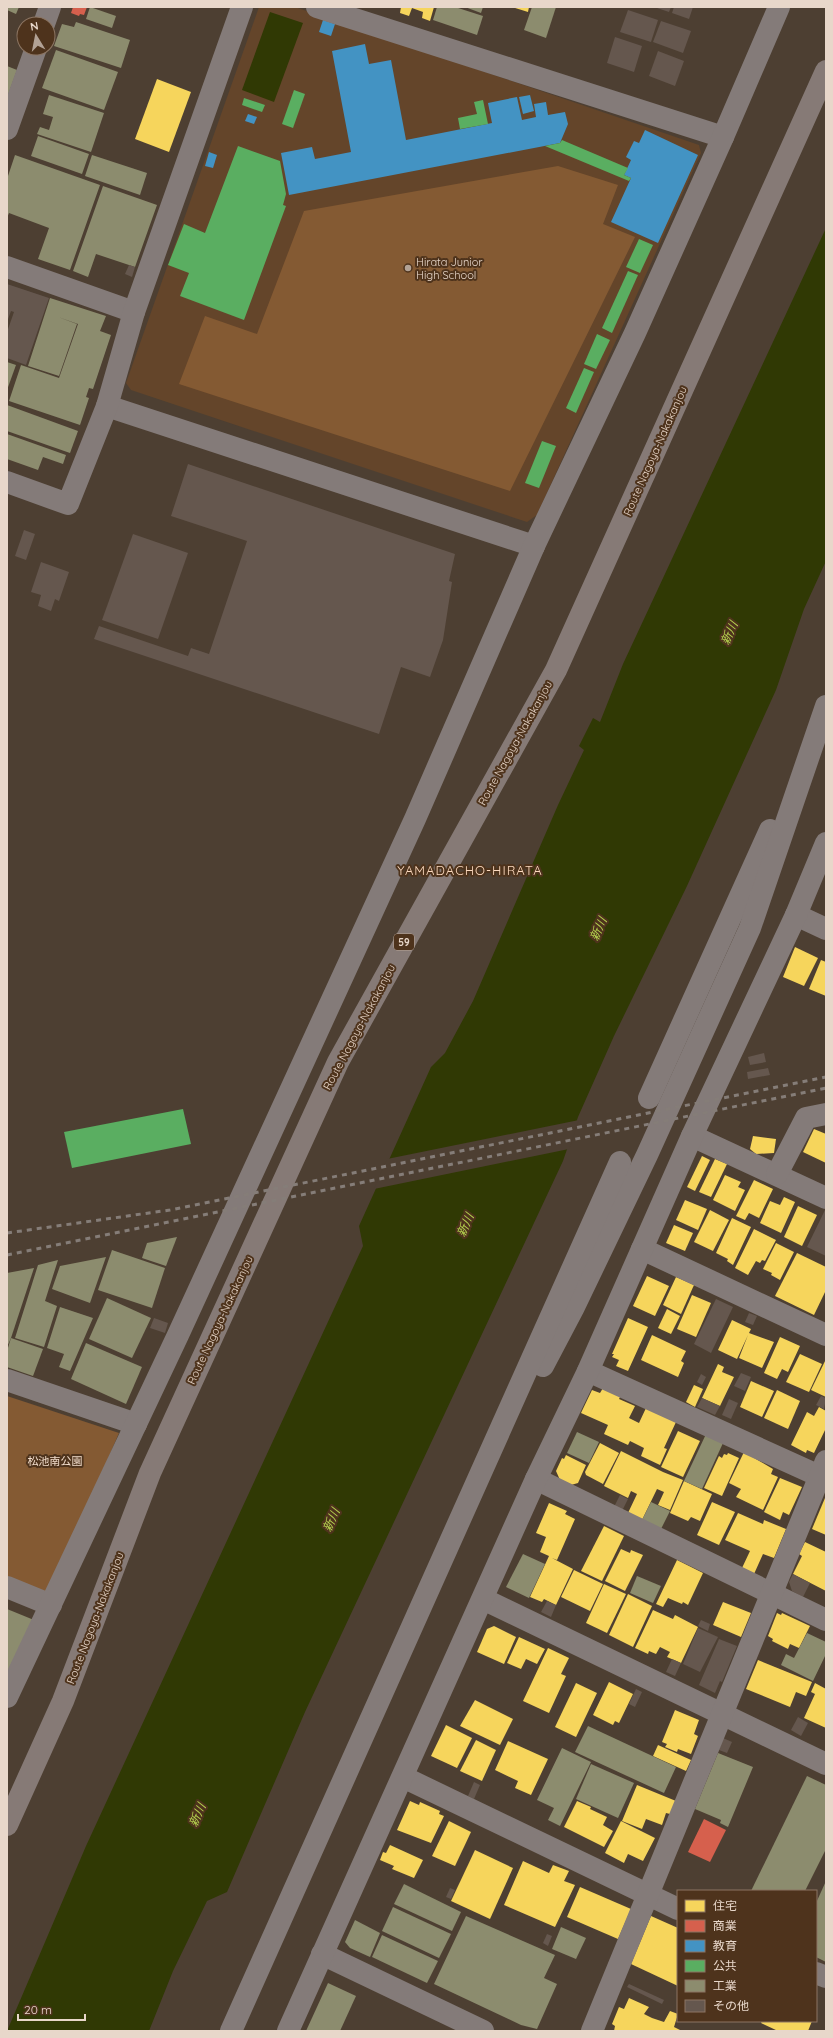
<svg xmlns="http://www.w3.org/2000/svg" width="833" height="2038" font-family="Quicksand,'Noto Sans JP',sans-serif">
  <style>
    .built { fill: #64452a }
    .green { fill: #845a33 }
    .water { fill: #303904 }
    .pier { fill: #4d3f32 }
    .homes { fill: #f6d55c }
    .shops { fill: #d6604d }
    .schools { fill: #4393c3 }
    .public { fill: #5aae61 }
    .industry { fill: #8c8c6e }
    .building { fill: #65574e }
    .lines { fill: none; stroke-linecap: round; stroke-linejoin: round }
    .minor { stroke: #847b79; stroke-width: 22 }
    .primary { stroke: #867a76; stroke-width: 22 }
    .rail { stroke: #857d78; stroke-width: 3; stroke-dasharray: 5 5; stroke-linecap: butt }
    .poi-dot { fill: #b2a295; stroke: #4e331c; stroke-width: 1.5 }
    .labels { text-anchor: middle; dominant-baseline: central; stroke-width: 4; stroke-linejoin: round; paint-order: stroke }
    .shield { fill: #4e331c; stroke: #baa696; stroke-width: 1 }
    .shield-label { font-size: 10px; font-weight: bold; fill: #e8d7ca }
    .poi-label { font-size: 11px; fill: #e8d7ca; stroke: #4e331c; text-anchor: start }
    .street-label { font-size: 11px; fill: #e8d7ca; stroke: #4e331c }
    .park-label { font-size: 11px; fill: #f2ddcc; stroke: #4e331c }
    .water-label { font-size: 12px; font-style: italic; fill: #b4d24e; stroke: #4e331c }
    .quarter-label { font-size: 13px; letter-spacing: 1px; fill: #fcdabf; stroke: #4e331c }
  </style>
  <rect width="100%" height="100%" fill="#4d3f32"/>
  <!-- built -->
  <polygon class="built" points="259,7 295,7 699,145 701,153 537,515 527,522 131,390 126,383"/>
  <!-- green -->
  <g class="green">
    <polygon points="558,166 618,185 603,224 635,237 510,491 179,384 205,316 257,334 304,211"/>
    <polygon points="7,1396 119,1433 49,1595 7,1577"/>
  </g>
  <!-- water -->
  <g class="water">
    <polygon points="270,12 303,23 274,102 242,90"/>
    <polygon points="826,228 826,561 804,609 776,690 687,886 614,1036 578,1117 563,1161 305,1712 227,1892 207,1901 173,1971 149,2031 7,2031 86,1846 363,1246 359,1226 431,1067 445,1053 473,1001 558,805 584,750 579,746 593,718 600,722 623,664"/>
  </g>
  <!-- pier -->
  <polygon class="pier" points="579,1120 569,1149 374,1189 387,1159"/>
  <!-- homes -->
  <g class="homes">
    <polygon points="401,7 434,7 430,21 422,18 423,12 412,8 409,16 400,13"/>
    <polygon points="512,7 529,7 528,12"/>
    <polygon points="157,79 191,92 169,152 135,139"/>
    <polygon points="795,947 818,958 804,986 783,977"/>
    <polygon points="821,960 826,962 826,996 809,989"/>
    <polygon points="814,1129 826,1134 826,1163 803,1152"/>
    <polygon points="753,1136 776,1139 774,1153 756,1154 750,1149"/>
    <polygon points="702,1156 710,1160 695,1191 687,1187"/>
    <polygon points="715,1159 727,1164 711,1197 699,1192"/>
    <polygon points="725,1175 741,1182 738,1187 745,1190 735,1211 713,1200"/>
    <polygon points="754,1180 773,1189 759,1218 749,1213 745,1220 736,1216"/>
    <polygon points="784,1197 795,1202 781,1233 760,1223 770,1201 780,1205"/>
    <polygon points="685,1200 707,1209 698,1230 676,1220"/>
    <polygon points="798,1206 817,1215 802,1246 784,1237"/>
    <polygon points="710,1210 729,1220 713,1251 694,1242"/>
    <polygon points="732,1218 751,1227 733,1265 727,1261 728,1259 716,1253"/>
    <polygon points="674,1225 693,1233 685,1251 666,1243"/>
    <polygon points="754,1229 776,1240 765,1261 762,1260 760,1263 756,1261 748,1275 735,1268"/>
    <polygon points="776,1243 794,1252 780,1280 771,1275 772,1273 763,1269"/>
    <polygon points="797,1253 826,1267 826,1290 814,1315 775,1296"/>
    <polygon points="647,1276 669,1286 655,1316 633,1306"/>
    <polygon points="676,1277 694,1285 681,1314 663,1305"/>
    <polygon points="692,1295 711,1303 696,1337 677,1329"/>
    <polygon points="667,1309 680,1316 671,1334 658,1328"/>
    <polygon points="628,1318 648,1327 628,1371 616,1366 619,1360 612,1357 614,1354 612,1354"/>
    <polygon points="732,1320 751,1329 749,1333 774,1342 762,1368 739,1358 748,1335 737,1359 718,1350"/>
    <polygon points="652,1335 686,1351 681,1361 684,1363 678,1377 641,1360"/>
    <polygon points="780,1337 800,1346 788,1372 782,1369 777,1379 764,1373"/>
    <polygon points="800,1354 822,1364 809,1392 786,1382"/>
    <polygon points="826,1359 826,1397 811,1390"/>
    <polygon points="718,1364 724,1367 722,1372 734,1377 720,1406 702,1398"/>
    <polygon points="751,1381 774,1391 762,1417 740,1407"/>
    <polygon points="694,1385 703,1389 695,1407 686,1402"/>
    <polygon points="603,1388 621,1395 619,1399 635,1406 629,1418 639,1423 646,1408 676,1422 664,1448 667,1449 660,1465 641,1456 644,1448 630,1441 628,1445 604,1434 608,1425 581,1413 592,1390 600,1393"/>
    <polygon points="777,1390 800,1401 788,1429 764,1418"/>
    <polygon points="819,1407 826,1411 826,1428 814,1453 807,1450 806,1453 791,1445 807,1412 814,1416"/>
    <polygon points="678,1431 700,1441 683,1477 661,1467"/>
    <polygon points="600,1443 619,1453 603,1484 586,1475 585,1472"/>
    <polygon points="621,1451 663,1472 683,1480 670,1510 658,1505 664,1492 657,1489 642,1520 628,1513 637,1494 631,1491 628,1498 604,1486"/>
    <polygon points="744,1452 773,1469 771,1474 778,1477 763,1510 736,1497 741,1489 729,1483"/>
    <polygon points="728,1453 739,1458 722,1496 704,1488 719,1456 722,1458 724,1454 727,1455"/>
    <polygon points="566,1455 586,1465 578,1483 571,1485 560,1480 556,1471 562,1458 564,1459"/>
    <polygon points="780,1478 802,1487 789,1515 783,1512 780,1520 764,1512"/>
    <polygon points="684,1481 712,1494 700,1521 691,1517 688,1521 670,1513"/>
    <polygon points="825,1498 826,1498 826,1535 812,1529"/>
    <polygon points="712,1502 735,1512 719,1545 697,1535"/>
    <polygon points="549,1503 567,1511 565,1514 575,1519 557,1560 552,1558 573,1569 556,1605 544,1599 542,1602 530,1597 549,1556 540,1552 546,1537 536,1533"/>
    <polygon points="738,1513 763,1524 764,1520 786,1529 774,1558 763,1554 754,1574 742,1568 750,1551 725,1540"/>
    <polygon points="604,1526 624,1536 602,1581 581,1571"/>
    <polygon points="805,1542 826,1552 826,1591 793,1574 802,1556 799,1554"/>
    <polygon points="621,1549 630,1553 631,1550 643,1555 625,1591 605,1581"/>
    <polygon points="677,1560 703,1573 688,1605 683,1602 682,1604 668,1598 663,1607 656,1604"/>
    <polygon points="574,1570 603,1584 590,1611 561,1597"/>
    <polygon points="604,1584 626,1594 607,1633 586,1623"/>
    <polygon points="628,1594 652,1606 633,1647 609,1635"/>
    <polygon points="723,1602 751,1613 741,1637 713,1625"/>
    <polygon points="653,1610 673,1619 675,1615 698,1627 681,1663 667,1657 670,1652 660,1647 656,1654 649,1651 648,1654 635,1648"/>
    <polygon points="777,1613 781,1615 782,1613 810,1626 799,1648 790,1644 788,1649 772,1641 773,1639 768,1636"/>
    <polygon points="494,1626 516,1637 504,1664 477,1652 487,1629"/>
    <polygon points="519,1637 545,1649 537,1664 526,1659 521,1669 507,1663"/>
    <polygon points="548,1648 569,1658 561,1674 566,1676 549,1713 523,1701"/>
    <polygon points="758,1660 812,1682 806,1696 796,1692 790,1707 746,1689"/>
    <polygon points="609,1682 633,1694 619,1723 615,1721 613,1725 593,1715"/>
    <polygon points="576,1683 597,1693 576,1737 555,1727"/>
    <polygon points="815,1683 826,1689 826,1728 804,1718 815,1694 811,1692"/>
    <polygon points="475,1700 513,1719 500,1745 460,1726"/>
    <polygon points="675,1710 699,1720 694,1734 698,1736 691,1754 678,1749 677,1752 665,1747 667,1744 662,1742"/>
    <polygon points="446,1725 472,1738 457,1768 431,1756"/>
    <polygon points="476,1740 496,1750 482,1781 460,1771"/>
    <polygon points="508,1741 548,1759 531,1795 515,1788 518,1781 495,1770"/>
    <polygon points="658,1745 691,1760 686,1771 653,1756"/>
    <polygon points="637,1785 676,1801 670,1814 666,1813 662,1825 646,1819 642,1829 622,1821"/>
    <polygon points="410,1801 419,1805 420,1802 440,1811 439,1814 444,1816 431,1843 397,1830"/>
    <polygon points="577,1801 591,1807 590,1809 607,1817 603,1825 613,1831 604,1847 564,1827"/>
    <polygon points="449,1821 471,1832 455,1866 432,1856"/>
    <polygon points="621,1821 655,1838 643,1861 628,1854 624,1863 605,1853"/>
    <polygon points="390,1845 423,1860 414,1878 392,1869 394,1866 380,1860 383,1852 386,1853"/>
    <polygon points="475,1850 513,1868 490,1919 451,1901"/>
    <polygon points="523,1861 549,1873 553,1865 569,1871 564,1881 575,1885 555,1927 504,1905"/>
    <polygon points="580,1887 631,1909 618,1939 567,1917"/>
    <polygon points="651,1916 678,1928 678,1986 631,1964"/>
    <polygon points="629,1998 649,2007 644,2014 652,2018 664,2022 670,2011 678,2014 674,2027 682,2031 614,2031 615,2026 612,2024 619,2007 624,2009"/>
    <polygon points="762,2021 812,2021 808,2031 778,2031 761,2023"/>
  </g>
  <!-- shops -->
  <g class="shops">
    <polygon points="73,7 87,7 84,15 80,14 79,16 71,13"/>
    <polygon points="704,1819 726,1830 710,1862 688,1852"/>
  </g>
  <!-- schools -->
  <g class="schools">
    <polygon points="323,20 335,24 331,36 319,32"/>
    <polygon points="365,44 369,64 391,60 406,140 492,123 488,103 517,97 522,120 536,117 534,104 546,102 548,115 565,112 568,124 560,143 289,195 281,153 312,147 315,159 351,152 332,51"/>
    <polygon points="530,95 534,111 523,114 519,97"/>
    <polygon points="248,114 257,117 254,124 245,121"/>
    <polygon points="645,130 698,155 658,243 611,222 631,178 624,175 631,160 626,157 634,141 639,143"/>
    <polygon points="209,152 217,155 213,168 205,166"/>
  </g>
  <!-- public -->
  <g class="public">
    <polygon points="294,90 305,94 293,128 282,124"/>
    <polygon points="244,98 265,105 262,112 242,105"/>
    <polygon points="483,100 488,124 460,129 458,118 477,114 474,102"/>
    <polygon points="562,140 628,168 624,175 631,178 629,181 545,146 560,143"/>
    <polygon points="238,146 280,161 286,194 283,205 286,206 244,320 180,296 189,273 168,265 184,224 205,233"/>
    <polygon points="639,239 653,245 640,273 626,267"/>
    <polygon points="628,271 638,275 612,333 602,328"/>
    <polygon points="597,334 610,340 596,369 584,364"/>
    <polygon points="584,368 594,372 576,413 566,408"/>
    <polygon points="542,441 556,446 539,488 525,483"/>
    <polygon points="183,1109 191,1144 72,1168 64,1132"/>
  </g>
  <!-- industry -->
  <g class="industry">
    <polygon points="7,7 19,7 16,14 7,10"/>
    <polygon points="90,7 116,16 112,28 86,19"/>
    <polygon points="437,7 455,7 483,16 477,35 433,20"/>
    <polygon points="465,7 483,7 481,13"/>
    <polygon points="532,7 556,7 546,38 524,30"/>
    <polygon points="76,22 130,40 121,68 54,46 62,24 74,27"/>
    <polygon points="56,50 118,72 104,110 42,88"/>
    <polygon points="7,66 17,70 7,98"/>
    <polygon points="49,95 104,113 91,152 37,134 40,127 49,130 53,117 43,114"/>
    <polygon points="38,136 89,154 82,174 31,156"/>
    <polygon points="15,155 100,185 70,270 38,259 49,228 9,213 7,218 7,179"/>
    <polygon points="92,155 147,173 140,195 85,176"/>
    <polygon points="103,186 157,205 135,267 96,254 88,277 73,271"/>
    <polygon points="50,298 106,316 100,331 111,335 93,389 89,388 86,397 89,398 80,425 9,401 21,365 59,378 78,324 58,317 77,324 59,376 28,366"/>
    <polygon points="7,362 16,365 7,390"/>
    <polygon points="7,405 78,431 70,453 7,431"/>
    <polygon points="7,434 66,455 63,464 43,457 38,470 7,459"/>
    <polygon points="177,1237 166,1266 142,1258 147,1243"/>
    <polygon points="112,1250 165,1268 152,1308 98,1290"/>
    <polygon points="106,1257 90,1303 52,1289 60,1266"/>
    <polygon points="58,1260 45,1301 57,1306 44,1347 15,1338 38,1265"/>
    <polygon points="34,1268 11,1338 7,1347 7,1273"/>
    <polygon points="107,1298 151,1318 132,1358 89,1339"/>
    <polygon points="60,1307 93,1318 70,1371 59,1367 64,1354 47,1348"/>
    <polygon points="11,1338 43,1349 33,1376 7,1367 7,1351"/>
    <polygon points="86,1343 142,1367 126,1404 71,1379"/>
    <polygon points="577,1432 599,1442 589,1463 567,1453"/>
    <polygon points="706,1434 723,1443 702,1489 684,1481"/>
    <polygon points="651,1502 670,1511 661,1529 642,1520"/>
    <polygon points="523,1554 545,1564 529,1598 506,1587"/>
    <polygon points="637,1576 661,1586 653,1603 630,1593"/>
    <polygon points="7,1609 34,1620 7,1684"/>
    <polygon points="807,1633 826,1642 826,1654 813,1681 781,1665 786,1654 794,1658"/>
    <polygon points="588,1726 676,1767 664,1793 575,1752"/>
    <polygon points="562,1748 591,1762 560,1826 548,1820 554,1808 537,1800"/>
    <polygon points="718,1753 753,1767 728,1827 720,1823 721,1820 695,1809"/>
    <polygon points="591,1764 634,1783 618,1818 576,1799"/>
    <polygon points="807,1776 826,1785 826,1849 805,1891 751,1891"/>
    <polygon points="826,1881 826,1962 816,1957 816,1903"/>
    <polygon points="404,1884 461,1912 452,1931 394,1904"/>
    <polygon points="393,1907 451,1934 439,1958 382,1931"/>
    <polygon points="466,1916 555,1955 544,1978 557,1984 537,2029 521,2025 434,1984"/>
    <polygon points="355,1920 380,1933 370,1957 350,1948 345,1942"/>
    <polygon points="561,1927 586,1938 576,1959 552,1949"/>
    <polygon points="382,1935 438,1961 427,1983 372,1957"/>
    <polygon points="328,1983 356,1996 340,2031 306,2031"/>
  </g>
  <!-- building -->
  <g class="building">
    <polygon points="654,7 671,7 669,12"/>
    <polygon points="674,7 693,7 689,19 672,13"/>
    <polygon points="628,10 658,20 651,42 620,32"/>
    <polygon points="661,21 691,31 683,53 653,42"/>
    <polygon points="615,37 642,46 634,72 607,63"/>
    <polygon points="658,51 684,61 675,86 649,76"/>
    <polygon points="129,265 135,267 132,277 125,274"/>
    <polygon points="7,284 49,298 26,365 7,358 7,332 14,312 11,311 7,322"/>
    <polygon points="188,464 455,554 449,581 452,582 443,640 430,677 401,667 379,734 94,639 99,626 188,656 191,648 209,654 247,541 171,516"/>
    <polygon points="24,530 35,534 26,560 15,556"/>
    <polygon points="133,534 188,553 158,639 102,620"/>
    <polygon points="41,562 69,572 59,601 55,599 51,611 38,606 41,595 31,592"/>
    <polygon points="764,1053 766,1062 750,1065 748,1057"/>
    <polygon points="768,1068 770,1075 748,1079 747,1072"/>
    <polygon points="825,1210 826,1211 826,1256 807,1247"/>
    <polygon points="716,1299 733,1307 711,1353 694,1344"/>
    <polygon points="749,1313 757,1316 753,1325 745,1322"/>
    <polygon points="154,1318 168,1323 165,1333 150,1328"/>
    <polygon points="741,1373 751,1377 745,1391 734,1386"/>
    <polygon points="701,1374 706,1377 702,1385 697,1382"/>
    <polygon points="821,1396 826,1398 824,1409 816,1405"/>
    <polygon points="702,1398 720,1406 715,1415 697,1407"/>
    <polygon points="729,1399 738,1403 731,1419 722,1415"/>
    <polygon points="620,1495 628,1499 622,1511 614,1507"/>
    <polygon points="793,1574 810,1583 803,1597 792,1591 789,1582"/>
    <polygon points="547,1601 556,1605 551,1617 541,1612"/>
    <polygon points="701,1620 710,1624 708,1631 698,1626"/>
    <polygon points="698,1628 718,1637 700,1672 683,1664"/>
    <polygon points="719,1639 737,1646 722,1682 720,1681 715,1693 699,1685"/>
    <polygon points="672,1659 681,1663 675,1676 666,1672"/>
    <polygon points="636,1689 642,1692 635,1707 629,1704"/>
    <polygon points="798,1717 808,1723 801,1736 791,1730"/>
    <polygon points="723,1738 732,1742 727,1753 719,1750"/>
    <polygon points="474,1782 480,1785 474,1799 468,1796"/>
    <polygon points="450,1888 455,1890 451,1899 446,1897"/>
    <polygon points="547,1934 552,1936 548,1946 543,1943"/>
    <polygon points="629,1984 664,2000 662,2004 627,1987"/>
  </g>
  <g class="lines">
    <!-- minor -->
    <g class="minor">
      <polyline points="317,7 723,137"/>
      <polyline points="44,24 50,7"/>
      <polyline points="7,129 36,48"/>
      <polyline points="7,267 134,312"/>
      <polyline points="107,406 534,546"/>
      <polyline points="7,482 68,504 107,406 134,312 242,7"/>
      <polyline points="796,915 826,929"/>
      <polyline points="649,1098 770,830"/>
      <polyline points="692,1136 826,1198"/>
      <polyline points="777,1174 806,1118 826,1114"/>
      <polyline points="642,1249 826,1335"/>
      <polyline points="543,1366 573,1309 647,1155 750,928 826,706"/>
      <polyline points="588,1371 826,1479"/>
      <polyline points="7,1380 136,1424"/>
      <polyline points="536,1479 826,1620"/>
      <polyline points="7,1587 51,1605"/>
      <polyline points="483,1599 826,1764"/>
      <polyline points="7,1697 178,1335 415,819 534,546 635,333 723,137 779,7"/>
      <polyline points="403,1777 678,1909"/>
      <polyline points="322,1954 483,2031"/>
      <polyline points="816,1973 826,1977"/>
      <polyline points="231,2031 620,1162"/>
      <polyline points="288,2031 536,1479 588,1371 692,1136 796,915 826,843"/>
      <polyline points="592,2031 826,1461"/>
    </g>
    <!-- primary -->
    <polyline class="primary" points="7,1825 63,1701 150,1473 338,1062 556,670 826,71"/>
    <!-- rail -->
    <g class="rail">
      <polyline points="7,1233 170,1210 826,1077"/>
      <polyline points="7,1255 826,1088"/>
    </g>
  </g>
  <!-- markers -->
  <circle class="poi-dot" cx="408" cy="268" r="4"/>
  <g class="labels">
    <!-- shield labels -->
    <rect class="shield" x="394" y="934" width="20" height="16" rx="3"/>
    <g class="shield-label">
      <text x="404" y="942">59</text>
    </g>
    <!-- poi labels -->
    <g class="poi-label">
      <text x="416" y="262">Hirata Junior<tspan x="416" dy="13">High School</tspan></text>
    </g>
    <!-- street labels -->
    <g class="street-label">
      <text transform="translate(655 451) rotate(-66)">Route Nagoya-Nakakanjou</text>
      <text transform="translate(515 743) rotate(-61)">Route Nagoya-Nakakanjou</text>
      <text transform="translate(359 1027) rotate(-62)">Route Nagoya-Nakakanjou</text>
      <text transform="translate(220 1320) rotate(-65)">Route Nagoya-Nakakanjou</text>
      <text transform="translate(95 1618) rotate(-69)">Route Nagoya-Nakakanjou</text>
    </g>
    <!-- park labels -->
    <g class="park-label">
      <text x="55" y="1461">松池南公園</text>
    </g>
    <!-- water labels -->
    <g class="water-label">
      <text transform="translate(729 633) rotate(-66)">新川</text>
      <text transform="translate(598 929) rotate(-66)">新川</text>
      <text transform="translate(465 1225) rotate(-66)">新川</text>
      <text transform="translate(331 1520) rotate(-66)">新川</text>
      <text transform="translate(197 1815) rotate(-66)">新川</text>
    </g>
    <!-- quarter labels -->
    <g class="quarter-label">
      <text x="470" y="870">YAMADACHO-HIRATA</text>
    </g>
  </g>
  <!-- border -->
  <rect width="833" height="2038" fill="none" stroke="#e8d7ca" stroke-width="16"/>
  <!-- legend -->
  <rect x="677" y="1890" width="140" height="132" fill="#4e331c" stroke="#8c7562"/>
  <rect x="685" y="1900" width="20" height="12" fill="#f6d55c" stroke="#8c7562"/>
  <text x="713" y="1910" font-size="12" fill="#e8d7ca">住宅</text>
  <rect x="685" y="1920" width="20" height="12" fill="#d6604d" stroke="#8c7562"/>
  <text x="713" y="1930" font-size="12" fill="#e8d7ca">商業</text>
  <rect x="685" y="1940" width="20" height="12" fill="#4393c3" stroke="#8c7562"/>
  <text x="713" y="1950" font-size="12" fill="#e8d7ca">教育</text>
  <rect x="685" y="1960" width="20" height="12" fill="#5aae61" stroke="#8c7562"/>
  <text x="713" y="1970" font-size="12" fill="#e8d7ca">公共</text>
  <rect x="685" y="1980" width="20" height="12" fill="#8c8c6e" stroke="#8c7562"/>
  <text x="713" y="1990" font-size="12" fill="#e8d7ca">工業</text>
  <rect x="685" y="2000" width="20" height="12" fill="#65574e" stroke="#8c7562"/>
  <text x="713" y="2010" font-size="12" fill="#e8d7ca">その他</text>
  <!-- north arrow -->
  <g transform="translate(36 36) rotate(350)"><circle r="19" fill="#4e331c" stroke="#8c7562"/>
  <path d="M0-3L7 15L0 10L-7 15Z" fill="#b2a295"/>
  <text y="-6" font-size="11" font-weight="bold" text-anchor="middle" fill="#e8d7ca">N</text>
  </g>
  <!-- scale -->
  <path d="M18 2014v6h67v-6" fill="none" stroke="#e8d7ca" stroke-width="2"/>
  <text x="24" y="2014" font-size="12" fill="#e8d7ca" stroke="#4e331c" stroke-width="3" paint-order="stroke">20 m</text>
</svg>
